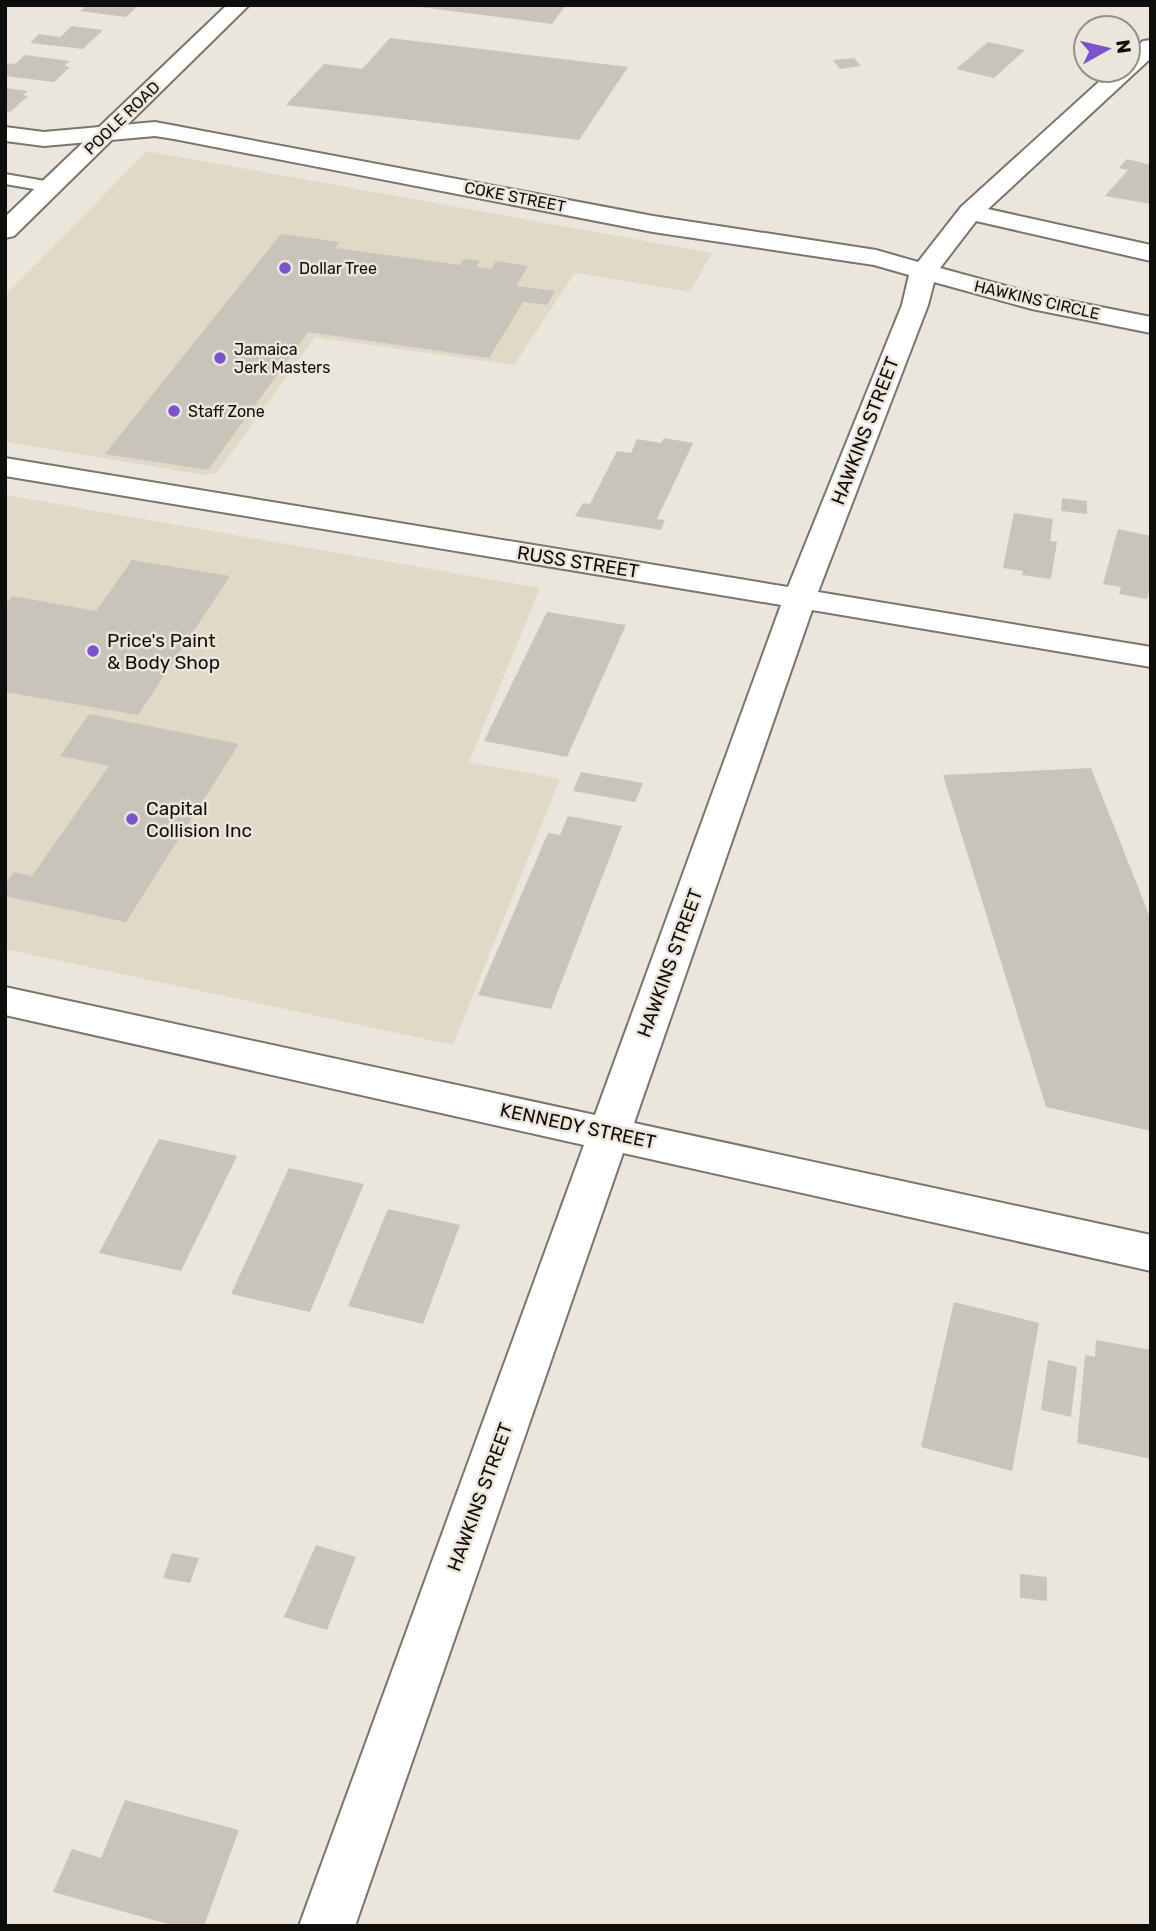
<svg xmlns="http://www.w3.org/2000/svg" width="1156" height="1931" font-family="Rubik,sans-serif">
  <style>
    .built { fill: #e1d9c8 }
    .building { fill: #c8c4ba }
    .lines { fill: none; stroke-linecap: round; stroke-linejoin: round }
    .lane-casing { stroke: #7a766d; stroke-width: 4 }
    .street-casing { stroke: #7a766d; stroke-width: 4 }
    .secondary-casing { stroke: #7a766d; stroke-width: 4 }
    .lane { fill: #fff; fill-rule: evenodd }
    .street { fill: #fff; fill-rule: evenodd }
    .secondary { fill: #fff; fill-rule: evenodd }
    .poi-dot { fill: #7b53cc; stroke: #ebe6dc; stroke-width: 2.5 }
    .labels { text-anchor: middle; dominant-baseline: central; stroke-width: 5; stroke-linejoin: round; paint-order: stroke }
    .far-street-label { font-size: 16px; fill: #100e0b; stroke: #ebe6dc }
    .far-poi-label { font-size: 16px; fill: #100e0b; stroke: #ebe6dc; text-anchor: start }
    .street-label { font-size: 19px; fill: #100e0b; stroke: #ebe6dc }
    .poi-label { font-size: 19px; fill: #100e0b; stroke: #ebe6dc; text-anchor: start }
  </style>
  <rect width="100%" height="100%" fill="#ebe6dc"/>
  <!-- built -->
  <g class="built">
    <polygon points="147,151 712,253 690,292 575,273 514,365 315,337 217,473 204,475 5,442 5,296"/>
    <polygon points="5,495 540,588 469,762 560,779 453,1045 5,949"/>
  </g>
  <!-- building -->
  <g class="building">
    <polygon points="87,5 139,5 126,17 80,11"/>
    <polygon points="404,5 566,5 552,24"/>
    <polygon points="72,26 103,30 83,49 30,43 39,34 60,37"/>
    <polygon points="390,38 628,67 579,140 286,105 324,64 362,69"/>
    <polygon points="988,42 1025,50 994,78 956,69"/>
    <polygon points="25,55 70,61 64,66 70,67 54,82 5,76 5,63 15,64"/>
    <polygon points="854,58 861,66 840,69 833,60"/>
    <polygon points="5,88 28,91 23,95 28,96 10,112 5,111"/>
    <polygon points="1127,159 1151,165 1151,204 1105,196 1128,170 1119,168"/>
    <polygon points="281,234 340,242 335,248 460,265 464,259 480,261 476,267 491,269 496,261 528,266 516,286 555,291 547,305 523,302 489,358 308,332 208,470 105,454"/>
    <polygon points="664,438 693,443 657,519 665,520 661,530 575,516 583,503 590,504 617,451 631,453 637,439 661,443"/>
    <polygon points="1062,498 1087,501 1087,514 1061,511"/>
    <polygon points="1014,513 1053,519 1050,541 1057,542 1051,579 1022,575 1023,571 1003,568"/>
    <polygon points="1118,529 1151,536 1151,583 1147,599 1119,594 1121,587 1103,584"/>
    <polygon points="132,560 230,576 138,715 5,692 5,605 12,596 96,611"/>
    <polygon points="547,612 626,625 567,757 484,741"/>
    <polygon points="89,714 239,744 126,922 5,896 5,885 14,872 32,876 109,766 60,756"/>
    <polygon points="1091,768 1151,920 1151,1131 1046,1107 943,775"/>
    <polygon points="581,772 643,783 635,802 573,791"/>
    <polygon points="568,816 622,826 551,1009 478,995 548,833 560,835"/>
    <polygon points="159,1139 237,1156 181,1271 99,1253"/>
    <polygon points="289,1168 364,1184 310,1312 231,1294"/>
    <polygon points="388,1209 460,1225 423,1324 348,1306"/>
    <polygon points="954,1302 1039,1323 1012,1471 921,1447"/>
    <polygon points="1096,1340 1151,1350 1151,1459 1077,1443 1085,1355 1095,1357"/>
    <polygon points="1048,1360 1077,1367 1071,1417 1041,1410"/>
    <polygon points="316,1545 356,1557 327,1630 284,1617"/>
    <polygon points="172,1553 199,1558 190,1583 163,1578"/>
    <polygon points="1020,1574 1047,1577 1047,1601 1020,1598"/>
    <polygon points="125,1800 239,1830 204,1926 175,1926 53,1892 72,1849 101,1858"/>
  </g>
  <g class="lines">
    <defs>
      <polygon id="lane" points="5,174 51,182 59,187 51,192 5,184"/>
      <polygon id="street" points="1151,40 1151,58 988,209 1151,245 1151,261 976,221 940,268 1035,294 1151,317 1151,333 1032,309 934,282 928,305 818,592 1151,647 1151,667 812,610 634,1123 1151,1235 1151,1271 623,1153 355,1926 299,1926 584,1145 5,1015 5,987 595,1115 781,605 5,476 5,458 788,587 902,305 909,275 874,265 653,232 174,139 155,136 44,146 5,141 5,127 44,132 155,122 653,216 876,250 918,262 961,207 1112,70 1128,70 1128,55 1143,41"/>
      <polygon id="secondary" points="227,5 249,5 14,236 5,238 5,217"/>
    </defs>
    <!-- lane casing -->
    <use href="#lane" class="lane-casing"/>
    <!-- street casing -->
    <use href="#street" class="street-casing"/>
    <!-- secondary casing -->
    <use href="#secondary" class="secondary-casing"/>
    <!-- lane -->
    <use href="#lane" class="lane"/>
    <!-- street -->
    <use href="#street" class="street"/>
    <!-- secondary -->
    <use href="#secondary" class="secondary"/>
  </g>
  <!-- markers -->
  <g class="poi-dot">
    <circle cx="285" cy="268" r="7"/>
    <circle cx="220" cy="358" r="7"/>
    <circle cx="174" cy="411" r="7"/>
    <circle cx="93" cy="651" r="7"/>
    <circle cx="132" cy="819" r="7"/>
  </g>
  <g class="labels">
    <!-- far-street labels -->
    <g class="far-street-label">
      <text transform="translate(122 118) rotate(-44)">POOLE ROAD</text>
      <text transform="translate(515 197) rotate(11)">COKE STREET</text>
      <text transform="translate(1037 300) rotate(13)">HAWKINS CIRCLE</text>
    </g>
    <!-- far-poi labels -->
    <g class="far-poi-label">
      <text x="299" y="268">Dollar Tree</text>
      <text x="234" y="349">Jamaica<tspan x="234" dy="18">Jerk Masters</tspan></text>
      <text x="188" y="411">Staff Zone</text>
    </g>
    <!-- street labels -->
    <g class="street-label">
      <text transform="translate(865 431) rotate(-69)">HAWKINS STREET</text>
      <text transform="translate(578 562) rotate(9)">RUSS STREET</text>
      <text transform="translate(670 963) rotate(-70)">HAWKINS STREET</text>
      <text transform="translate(578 1126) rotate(12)">KENNEDY STREET</text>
      <text transform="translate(480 1497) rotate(-70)">HAWKINS STREET</text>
    </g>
    <!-- poi labels -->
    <g class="poi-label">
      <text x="107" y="640">Price's Paint<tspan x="107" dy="22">&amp; Body Shop</tspan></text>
      <text x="146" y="808">Capital<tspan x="146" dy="22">Collision Inc</tspan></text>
    </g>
  </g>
  <!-- border -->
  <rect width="1156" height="1931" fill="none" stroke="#100e0b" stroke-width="14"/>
  <!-- north arrow -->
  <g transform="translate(1107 49) rotate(82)"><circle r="33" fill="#ebe6dc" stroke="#939088" stroke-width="2"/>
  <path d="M0-5L12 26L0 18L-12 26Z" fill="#7b53cc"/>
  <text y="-10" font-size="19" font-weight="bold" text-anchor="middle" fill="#100e0b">N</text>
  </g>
</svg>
